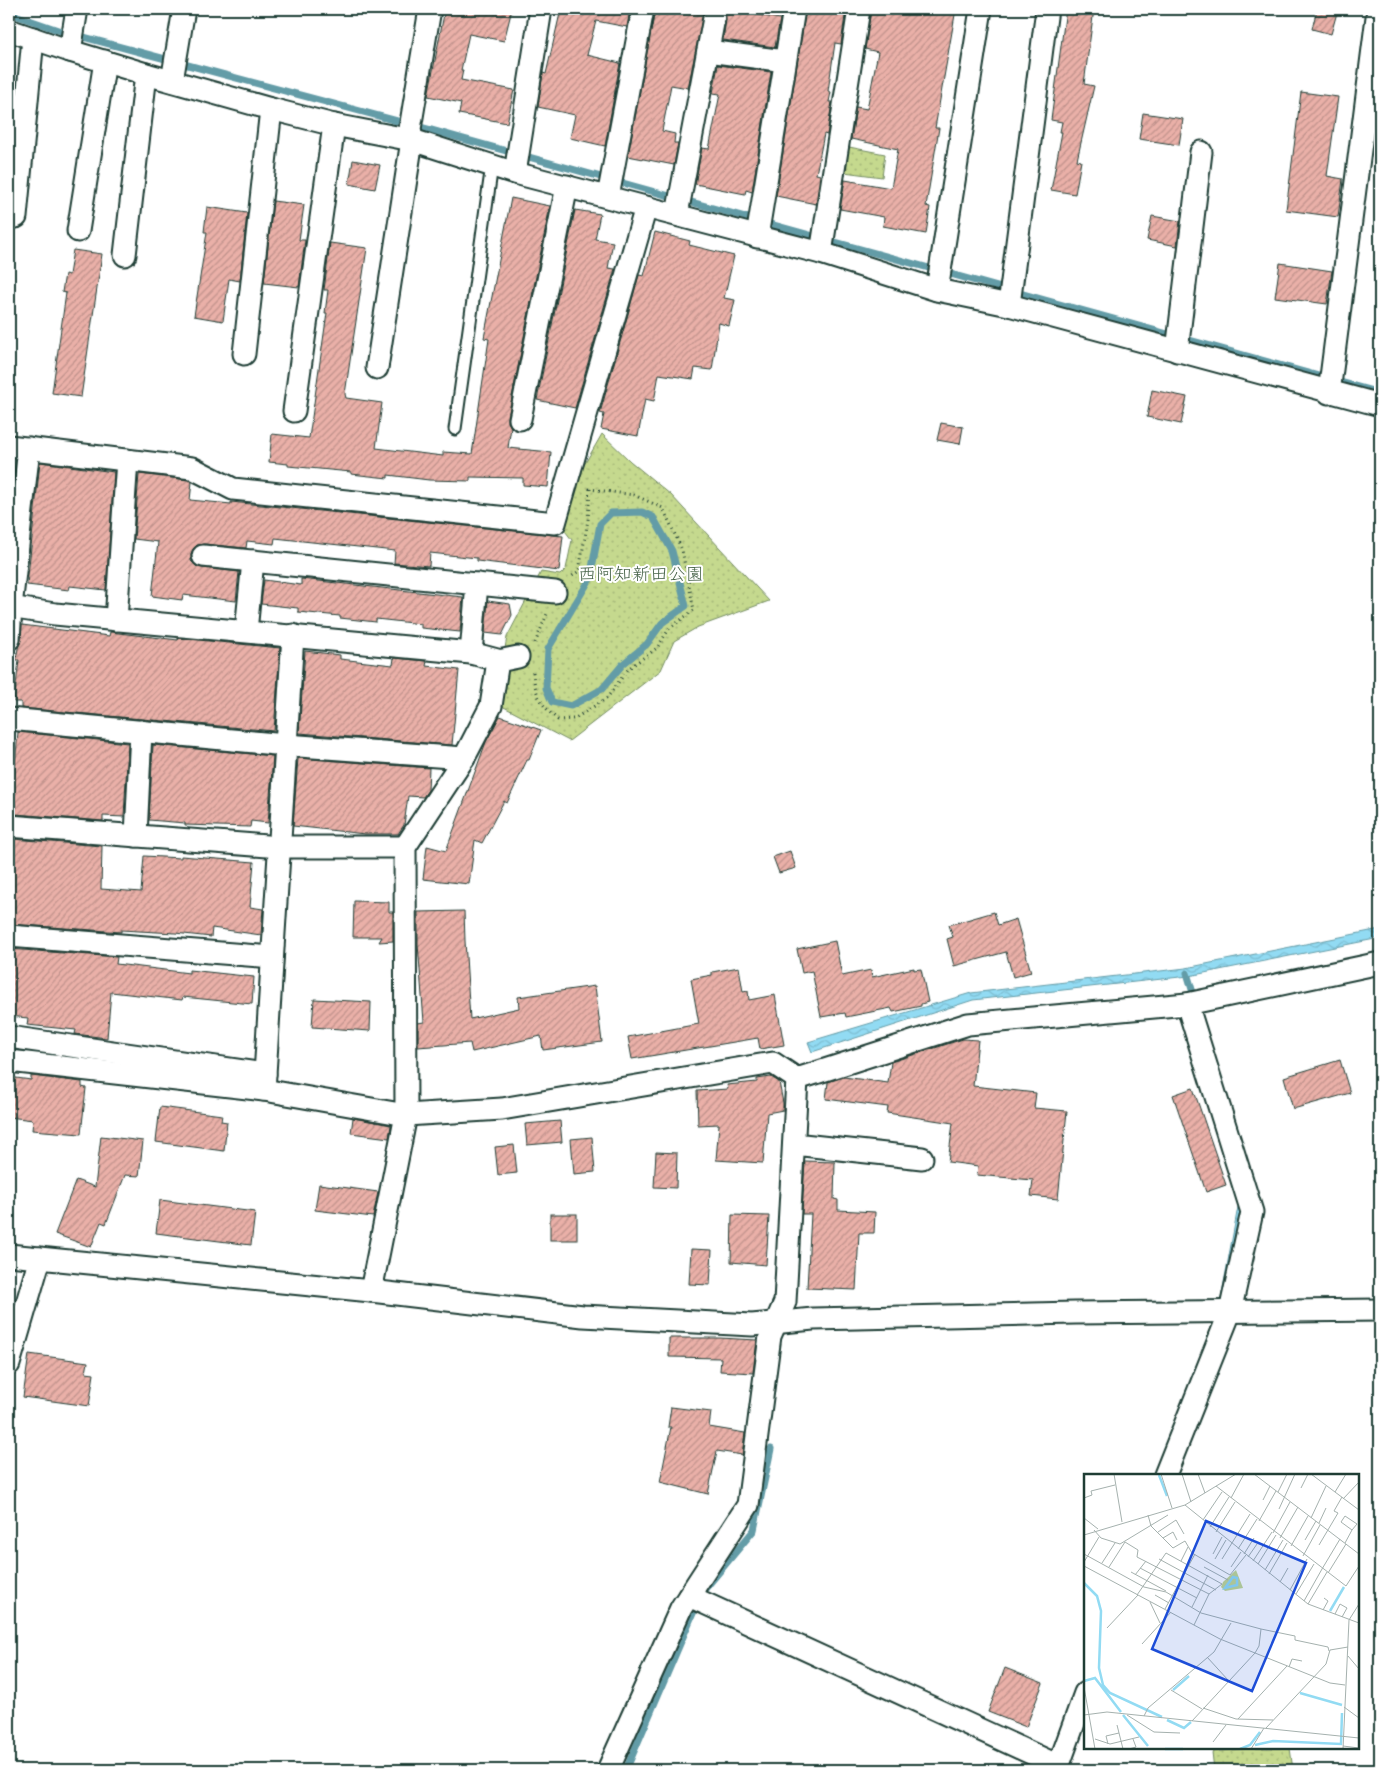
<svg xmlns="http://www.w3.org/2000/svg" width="1389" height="1779" font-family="Itim,'Klee One',sans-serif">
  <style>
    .park { fill: url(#park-dots); stroke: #728b61 }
    .water { fill: url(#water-waves); stroke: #649ca7 }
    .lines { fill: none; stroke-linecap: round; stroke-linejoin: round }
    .stream { stroke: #649ca7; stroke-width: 7 }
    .building { fill: url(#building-hatch); stroke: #1f3d34 }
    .service-casing { stroke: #1f3d34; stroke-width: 15 }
    .minor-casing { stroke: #1f3d34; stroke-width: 25 }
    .path { stroke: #1f3d34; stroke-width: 3; stroke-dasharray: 1 4; stroke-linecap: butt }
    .service { stroke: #fff; stroke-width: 11 }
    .minor { stroke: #fff; stroke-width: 21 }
    .labels { text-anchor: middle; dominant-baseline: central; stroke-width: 4; stroke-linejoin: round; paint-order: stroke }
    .park-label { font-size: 18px; fill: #48644a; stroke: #fff }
    .inset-river { fill: none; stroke: #92dbf3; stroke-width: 2.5 }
    .inset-road { fill: none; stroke: #a5b1ae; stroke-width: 1 }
    .view { fill: #1d4ed8; fill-opacity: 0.15; stroke: #1d4ed8; stroke-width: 2.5 }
    .inset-edge { fill: none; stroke: #1f3d34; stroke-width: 2.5 }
  </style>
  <defs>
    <pattern id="park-dots" width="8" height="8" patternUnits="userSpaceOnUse" patternTransform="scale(1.25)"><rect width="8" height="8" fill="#c5d98e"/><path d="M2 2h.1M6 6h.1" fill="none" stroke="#a9bb7b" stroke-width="1.8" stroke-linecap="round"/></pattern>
    <pattern id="water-waves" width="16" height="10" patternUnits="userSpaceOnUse" patternTransform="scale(1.25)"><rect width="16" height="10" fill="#92dbf3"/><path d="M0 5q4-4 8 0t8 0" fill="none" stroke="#7dbdd1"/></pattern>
    <pattern id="building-hatch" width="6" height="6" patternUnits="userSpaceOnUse" patternTransform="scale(1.25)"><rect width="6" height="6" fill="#eab0a8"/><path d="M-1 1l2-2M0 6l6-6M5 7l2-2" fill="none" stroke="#bd908a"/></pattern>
  </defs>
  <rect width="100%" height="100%" fill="#fff"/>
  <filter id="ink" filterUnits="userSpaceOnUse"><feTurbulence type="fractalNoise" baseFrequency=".02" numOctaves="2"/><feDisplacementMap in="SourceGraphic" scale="10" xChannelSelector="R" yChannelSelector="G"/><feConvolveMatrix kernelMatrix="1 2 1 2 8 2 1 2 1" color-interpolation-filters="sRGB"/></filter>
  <g filter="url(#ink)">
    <!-- park -->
    <g class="park">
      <polygon points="849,147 885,154 882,177 844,172"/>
      <polygon points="602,434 630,461 671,495 769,601 698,627 674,641 661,670 569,741 500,705 501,671 507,637 541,572 560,575 566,569 572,540 559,523 580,472"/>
      <polygon points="1251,1748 1290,1748 1293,1770 1214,1770 1212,1752"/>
    </g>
    <!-- water -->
    <g class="water">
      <polygon points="1380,929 1380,938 1189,976 973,1000 812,1052 808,1042 971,993 1186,968"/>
      <polygon points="1238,1207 1245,1207 1226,1306 1157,1475 1220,1304"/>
    </g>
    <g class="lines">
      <!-- stream -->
      <g class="stream">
        <polyline points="9,13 61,31 431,130 1380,393"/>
        <polygon points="642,512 653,517 672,551 686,606 662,623 647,644 623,664 602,689 571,706 552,702 546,688 548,649 590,579 600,524 611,513"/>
        <polyline points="1187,973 1194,996"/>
        <polyline points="705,1589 754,1530 771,1449"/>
        <polyline points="626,1770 694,1611"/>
      </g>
    </g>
    <!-- building -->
    <g class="building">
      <polygon points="445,9 512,9 504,41 469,34 461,70 463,70 461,80 514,90 507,123 459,114 461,103 428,96"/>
      <polygon points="561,9 630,9 627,27 596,21 587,55 620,63 605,146 570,138 575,115 538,107 543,73 546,74"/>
      <polygon points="655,9 676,9 703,14 688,88 671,85 662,131 675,134 674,143 678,143 674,165 628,156"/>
      <polygon points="724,9 780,19 775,47 723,40 726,20"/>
      <polygon points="806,9 846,9 841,44 835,43 828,91 831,92 829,102 832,102 827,135 824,134 816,174 820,175 816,204 776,196"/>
      <polygon points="871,9 956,9 935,128 939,128 926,206 930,207 926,234 883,226 884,217 840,209 845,180 891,188 898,149 851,139 856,107 867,109 878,52 865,49"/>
      <polygon points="1066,9 1094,9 1084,84 1094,86 1077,160 1081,161 1075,194 1051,190 1062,132 1060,132 1062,122 1051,120"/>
      <polygon points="1317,9 1338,9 1331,34 1312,29"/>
      <polygon points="718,65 771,72 752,192 746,190 745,194 695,184 702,148 709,149 720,94 713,93"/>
      <polygon points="1301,92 1338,97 1327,176 1343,179 1338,217 1286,210"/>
      <polygon points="1143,113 1183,119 1179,145 1139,139"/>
      <polygon points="353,160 380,165 375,189 349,184"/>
      <polygon points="511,198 550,206 508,417 508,422 511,427 508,448 551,452 548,487 523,485 523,478 470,477 470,481 429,480 388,475 388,478 351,474 351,472 288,466 288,464 269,462 272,434 309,438 327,313 325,313 328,290 324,290 330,243 367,248 345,394 346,398 382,403 376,448 443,456 443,452 472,454 489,339 484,338"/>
      <polygon points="273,201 304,205 299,240 305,240 299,287 264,283"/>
      <polygon points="207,207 247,213 240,281 229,279 223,321 194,316 207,232 204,232"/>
      <polygon points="575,210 600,214 595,239 613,242 608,268 615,269 575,408 537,400"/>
      <polygon points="1152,216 1180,221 1177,246 1147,240"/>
      <polygon points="655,232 690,241 689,245 734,256 724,298 735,300 729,326 719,323 712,370 695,368 693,379 659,374 654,401 645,399 638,436 601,429 604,414 600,413 639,275 644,276"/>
      <polygon points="73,250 102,254 81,397 52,393 66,293 62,292 65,274 69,275"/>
      <polygon points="1280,263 1332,271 1327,304 1275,297"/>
      <polygon points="1152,390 1187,397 1181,424 1147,417"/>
      <polygon points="941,423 963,427 960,444 937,440"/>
      <polygon points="40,462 114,472 106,590 70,586 69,590 27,585"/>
      <polygon points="139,474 188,480 192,482 190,500 231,504 231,502 281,507 563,536 559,571 477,561 477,558 430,553 429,566 394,563 395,551 275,538 274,544 247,541 246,548 204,544 197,545 193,549 191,555 191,561 196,566 202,568 239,572 236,601 183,595 182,600 152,596 158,542 134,539"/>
      <polygon points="301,579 463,597 460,632 421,628 421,624 376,619 376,622 340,618 340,616 298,612 298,608 261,604 264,580 301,585"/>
      <polygon points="488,601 510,604 512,615 502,635 485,633"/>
      <polygon points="22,625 109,636 110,632 178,640 178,638 280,648 274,731 21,708 21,702 14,702 19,660 16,660 18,648 21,640"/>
      <polygon points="305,651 340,655 340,659 393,665 394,658 427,661 426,666 459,670 452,745 299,733"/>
      <polygon points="500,716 541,730 529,760 527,760 507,803 504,801 482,843 475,840 469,884 423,879 427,846 446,851 486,742"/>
      <polygon points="18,732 128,743 124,817 103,816 103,821 15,814 16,804 9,803 9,776 14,776"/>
      <polygon points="153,745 273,756 268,823 251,821 250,827 185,825 185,823 149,820"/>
      <polygon points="298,758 429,768 428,790 423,797 408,796 404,825 398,834 365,834 293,826"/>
      <polygon points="13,839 102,846 101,889 141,892 144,856 181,858 181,856 254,862 250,907 263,909 261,935 212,928 211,937 175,933 121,930 121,932 9,924 9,881 10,882"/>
      <polygon points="790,851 796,868 779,873 773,857"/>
      <polygon points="354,901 389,902 389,912 393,912 393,941 379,942 382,937 353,937"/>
      <polygon points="464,911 465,941 470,1019 519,1008 518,997 595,986 602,1042 543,1050 541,1036 472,1052 470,1043 418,1047 418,1023 424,1022 418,944 418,912"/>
      <polygon points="994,912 998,925 1016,919 1031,972 1013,977 1006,952 954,966 947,939 953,937 949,925"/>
      <polygon points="835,941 842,976 871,970 872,977 914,968 914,970 921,969 928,1002 921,1004 921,1006 893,1012 891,1008 846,1017 845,1013 821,1017 812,971 802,973 797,949"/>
      <polygon points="9,949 117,957 116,964 189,973 189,970 254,977 252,1004 183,997 182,1000 111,992 107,1038 75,1034 76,1030 27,1025 28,1018 9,1016"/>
      <polygon points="739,967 743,992 748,991 749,1000 775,995 784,1045 760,1049 758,1038 632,1059 628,1037 699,1024 691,979 712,975 712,972"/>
      <polygon points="314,999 371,1002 370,1031 312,1027"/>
      <polygon points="963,1039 978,1040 973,1086 1036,1093 1034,1108 1067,1111 1058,1199 1031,1196 1033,1180 977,1175 978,1166 948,1162 953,1123 887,1113 888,1107 826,1099 828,1082 844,1077 888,1083 891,1062"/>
      <polygon points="1340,1060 1350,1093 1293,1109 1284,1077"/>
      <polygon points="31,1076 82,1082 82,1087 86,1088 81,1134 32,1130 33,1120 9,1117 9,1077 31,1080"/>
      <polygon points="771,1077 779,1082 783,1103 783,1110 767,1113 763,1163 716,1160 719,1124 698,1125 697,1091 728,1089 727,1085 757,1082 757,1079"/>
      <polygon points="1193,1088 1226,1185 1206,1192 1173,1095"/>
      <polygon points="160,1107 222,1115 221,1121 227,1122 224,1151 156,1142"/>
      <polygon points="353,1118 391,1125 389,1138 351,1133"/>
      <polygon points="560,1121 562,1142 527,1145 525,1124"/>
      <polygon points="101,1136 143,1141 139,1176 125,1175 106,1224 101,1222 91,1247 55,1234 76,1180 95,1187"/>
      <polygon points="592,1137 595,1172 574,1174 571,1139"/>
      <polygon points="514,1145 517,1173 498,1175 495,1147"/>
      <polygon points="656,1152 677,1153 676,1188 654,1187"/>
      <polygon points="805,1161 835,1162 834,1199 838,1200 838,1210 875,1212 874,1233 859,1233 856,1290 807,1288 811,1214 802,1214"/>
      <polygon points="319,1184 378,1192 373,1217 315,1210"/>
      <polygon points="160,1200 255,1212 251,1245 156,1233"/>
      <rect x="550" y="1214" width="27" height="26"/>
      <polygon points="732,1215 769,1216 766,1265 731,1262"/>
      <polygon points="691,1249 712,1250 710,1285 689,1284"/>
      <polygon points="669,1338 720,1338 757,1340 753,1373 720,1371 721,1358 669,1357"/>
      <polygon points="29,1354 88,1362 86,1373 94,1374 89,1406 23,1397"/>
      <polygon points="671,1407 711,1412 709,1427 745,1433 742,1455 717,1451 708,1494 660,1482 671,1427 668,1427"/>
      <polygon points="1005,1668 1043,1683 1026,1727 988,1712"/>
    </g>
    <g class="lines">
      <defs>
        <polyline id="service" points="455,429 492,165"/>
        <g id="minor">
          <polyline points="9,30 70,51 146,74 271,109 334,125 412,140 515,173 821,253 937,290 1009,305 1380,405"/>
          <polyline points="70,51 77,9"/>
          <polyline points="708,51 785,61"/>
          <polyline points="172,81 184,9"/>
          <polyline points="515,173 541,9"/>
          <polyline points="608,197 643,9"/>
          <polyline points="677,214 714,18"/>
          <polyline points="16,217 33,38"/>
          <polyline points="78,231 105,61"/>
          <polyline points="757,237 794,9"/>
          <polyline points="821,253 859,9"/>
          <polyline points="125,255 146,74"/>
          <polyline points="937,290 981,9"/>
          <polyline points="1009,305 1047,9"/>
          <polyline points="1177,351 1201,152"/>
          <polyline points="244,354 271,109"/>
          <polyline points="377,368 412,140 410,129 430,9"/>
          <polyline points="1329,393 1378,9"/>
          <polyline points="294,411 334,125"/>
          <polyline points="520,419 567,186"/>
          <polyline points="9,446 192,468 233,489 555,523 646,207"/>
          <polyline points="203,556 555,592"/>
          <polyline points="9,607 55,614 471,653 501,661"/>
          <polyline points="116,620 127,460"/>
          <polyline points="246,631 253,561"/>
          <polyline points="9,639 11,607 29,448"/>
          <polyline points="471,653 477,584"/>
          <polyline points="9,719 286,745 464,758"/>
          <polyline points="9,826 280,847 405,847"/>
          <polyline points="136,836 141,731"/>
          <polyline points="9,936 272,957"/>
          <polyline points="1187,1004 1380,963"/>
          <polyline points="9,1037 265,1074"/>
          <polyline points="9,1061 264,1090 406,1115 502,1109 773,1063 797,1079 968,1024 1187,1004 1252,1212 1230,1312 1165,1475"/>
          <polyline points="264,1090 293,635"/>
          <polyline points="794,1144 922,1158"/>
          <polyline points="9,1255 371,1291 583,1316 752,1325 813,1319 1075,1313 1380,1310"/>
          <polyline points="371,1291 406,1115 405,847 464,758 491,706 498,661 518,657"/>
          <polyline points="9,1364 40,1258"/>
          <polyline points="689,1596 1059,1766"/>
          <polyline points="608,1770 681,1608 748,1505 770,1336 785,1302 797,1079"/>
          <polyline points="1057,1770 1085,1693"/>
        </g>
      </defs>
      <!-- service casing -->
      <use href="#service" class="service-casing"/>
      <!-- minor casing -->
      <use href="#minor" class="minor-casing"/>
      <!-- path -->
      <g class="path">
        <polyline points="535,643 547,614"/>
        <path d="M 533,672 C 535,695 541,705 558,720 L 574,719 L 607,698 L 629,668 L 657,648 L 669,629 L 694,610 L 682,550 L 663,508 L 634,495 L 590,489 L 588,520 L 579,571 L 571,577"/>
      </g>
      <!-- service -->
      <use href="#service" class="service"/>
      <!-- minor -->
      <use href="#minor" class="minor"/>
    </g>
  </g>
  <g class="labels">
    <!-- park labels -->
    <g class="park-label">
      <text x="641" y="574">西阿知新田公園</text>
    </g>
  </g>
  <!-- overview -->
  <g transform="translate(1084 1474)">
    <rect width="275" height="275" fill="#fff"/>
    <path d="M 152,96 L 159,114 L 141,117 L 137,113 L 139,108 Z" fill="#c5d98e"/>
    <path class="inset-river" d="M 75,1 L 83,22M 149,103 L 153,104 L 153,111 L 141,114 ZM 0,109 L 13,122 L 17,137 L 15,194 L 19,211 L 26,219 L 78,243M 246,137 L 260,113M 0,207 L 11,204 L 37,238M 89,216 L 105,202M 216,219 L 258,231M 39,241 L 64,272M 83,246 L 100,254 L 107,248M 171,271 L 189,267 L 257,270 L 258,239M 81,275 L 99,275M 156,275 L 166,271 L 176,258"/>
    <path class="inset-road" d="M 30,0 L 38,48M 77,0 L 88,34M 98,0 L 107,28M 114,0 L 121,19M 170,0 L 275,80M 227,0 L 275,36M 132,12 L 262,112 L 275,92M 217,14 L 224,0M 194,18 L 203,0M 251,18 L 262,0M 0,24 L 8,21 L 7,17 L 31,11M 147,24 L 160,0M 259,25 L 275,8M 179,26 L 186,12M 101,31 L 224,130 L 275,149M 195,35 L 211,0M 64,41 L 67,52 L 89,74 L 101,67 L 108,79 L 146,101 L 162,81M 0,44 L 14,55M 227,44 L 242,12M 119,46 L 138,18M 175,47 L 192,17M 235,49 L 242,34M 126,53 L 145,23M 10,56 L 17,64 L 36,70 L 84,41M 74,58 L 92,46 L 100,60M 132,58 L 151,28M 189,59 L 206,28M 0,61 L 101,31 L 152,0M 79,64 L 89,58 L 93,66M 196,64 L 214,33M 221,66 L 232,47M 261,69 L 268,56 L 273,50 L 261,42 L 257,48 L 268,56M 235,71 L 254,39 L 250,37 L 258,23M 207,72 L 224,42M 154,75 L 173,45M 0,80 L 60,113 L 82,118 L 117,139 L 177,155 L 175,172 L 171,179 L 108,247M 129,80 L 138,63M 160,80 L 170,64M 219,82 L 236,51M 164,83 L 173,70M 75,85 L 132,116M 131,85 L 142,66M 138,85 L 166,40M 97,87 L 104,73M 169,87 L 188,58M 0,88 L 15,63M 18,89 L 31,69M 174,90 L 192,61M 0,92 L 136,165 L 246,209 L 261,211M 25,93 L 41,68 L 54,76 L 53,83 L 125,120M 120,93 L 144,106M 147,93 L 157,78M 56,94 L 113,124M 238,95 L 256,65M 181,96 L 199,66M 47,98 L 82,117M 244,99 L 262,70M 185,100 L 203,69M 51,101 L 62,87M 196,108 L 204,94M 206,116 L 223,85M 212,120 L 230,90M 53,121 L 82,79 L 138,110M 71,121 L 85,129M 220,127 L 238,95M 66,128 L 76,149M 224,130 L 243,98M 108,133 L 124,101M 81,135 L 111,80M 239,136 L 244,127 L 240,124M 251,140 L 256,130 L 263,134 L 258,143M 110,151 L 125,120 L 138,110M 23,154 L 54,121M 177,155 L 211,162 L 211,166 L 244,173 L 245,177M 58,170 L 87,138M 264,182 L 275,195M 123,183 L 144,206M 205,193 L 208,185 L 218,187M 0,213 L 11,275M 87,216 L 118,235M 260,233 L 275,244M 119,234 L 152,245 L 189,246M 0,241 L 23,238 L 275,264M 43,241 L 70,258 L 96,259M 60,242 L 64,234 L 130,178 L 147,149M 154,245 L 203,192M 33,251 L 39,275M 182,254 L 242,190 L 246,176 L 264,173M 11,265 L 26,270 L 55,263M 129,268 L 142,251M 24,270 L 22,262 L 35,259M 259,272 L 275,274M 45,275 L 52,273 L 49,265M 167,275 L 180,254M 259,275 L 265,146 L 275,130"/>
    <path class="view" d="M 122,47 L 222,89 L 168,217 L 68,175 Z"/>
    <rect width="275" height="275" class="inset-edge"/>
  </g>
  <!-- margin -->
  <rect width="1389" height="1779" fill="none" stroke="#fff" stroke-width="30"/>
  <rect x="15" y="15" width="1359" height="1749" fill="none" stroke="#1f3d34" stroke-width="2" filter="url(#ink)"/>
</svg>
